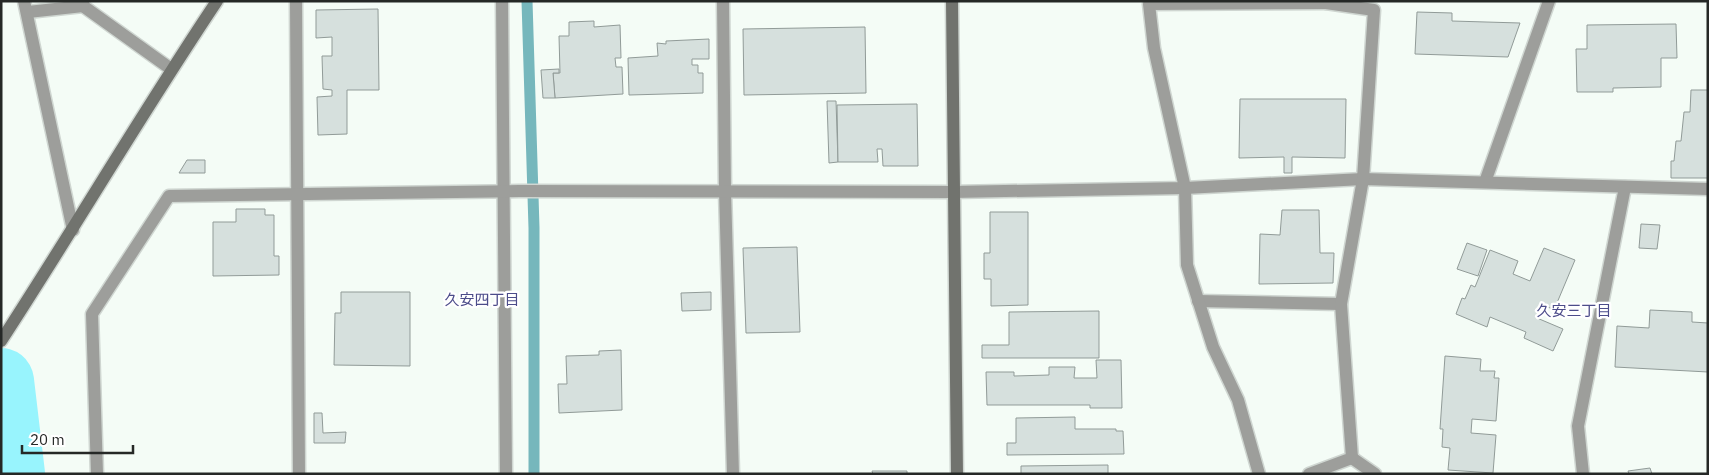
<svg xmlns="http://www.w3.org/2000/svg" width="1709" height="475" font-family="'IBM Plex Sans','Noto Sans JP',sans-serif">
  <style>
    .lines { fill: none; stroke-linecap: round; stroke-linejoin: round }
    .stream { stroke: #76b7bc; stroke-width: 11 }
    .river { stroke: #98f4fd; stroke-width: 66 }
    .building { fill: #d6e0dd; stroke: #919b98 }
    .street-casing { stroke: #cfd6d1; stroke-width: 15 }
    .secondary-casing { stroke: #cfd6d1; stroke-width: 15 }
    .street { stroke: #9d9e9b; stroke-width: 12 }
    .secondary { stroke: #71736e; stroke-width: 12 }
    .labels { text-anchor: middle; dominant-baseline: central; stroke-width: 4.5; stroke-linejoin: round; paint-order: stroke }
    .neighbourhood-label { font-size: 15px; fill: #4c4c8a; stroke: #fff }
  </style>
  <rect width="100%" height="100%" fill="#f4fcf6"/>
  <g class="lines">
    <!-- stream -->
    <polyline class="stream" points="527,1 534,228 534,474"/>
    <!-- river -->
    <polyline class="river" points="1,381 12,474"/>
  </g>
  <!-- building -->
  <g class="building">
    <polygon points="378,9 379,90 347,90 347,134 318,135 317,97 332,96 332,90 323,89 322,56 332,56 332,37 316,38 316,10"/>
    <polygon points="1417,12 1452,13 1452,21 1520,23 1508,57 1415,54"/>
    <polygon points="594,21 594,27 620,25 621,58 615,58 616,67 622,67 623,94 555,98 553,73 560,73 559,36 569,36 569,22"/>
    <polygon points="1676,24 1677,58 1661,58 1661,87 1613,88 1613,92 1577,92 1576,49 1587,49 1587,25"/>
    <polygon points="865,27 866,93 744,95 743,29"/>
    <polygon points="709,39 709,59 692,59 692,65 698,65 698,73 703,73 703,93 629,95 628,58 658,56 657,43 666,44 666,41"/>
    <polygon points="559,69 559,73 553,73 555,98 543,98 541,70"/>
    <polygon points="1691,90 1708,90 1708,178 1671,178 1671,161 1674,161 1676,141 1681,141 1684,112 1690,112"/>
    <polygon points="1240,99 1346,99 1345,158 1292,157 1292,173 1284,173 1284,157 1239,158"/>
    <polygon points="827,101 836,101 838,162 829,163"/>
    <polygon points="917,104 918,166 883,166 882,149 877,149 878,162 838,162 837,105"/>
    <polygon points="187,160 205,160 205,173 179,173"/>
    <polygon points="236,209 265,209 265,215 274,215 274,256 279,256 279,275 213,276 213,222 236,222"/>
    <polygon points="1282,210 1319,210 1320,253 1334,253 1333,283 1259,284 1260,234 1280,235"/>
    <polygon points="990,212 1028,212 1028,305 991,306 991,279 984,279 984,253 990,253"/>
    <polygon points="1641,224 1660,225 1657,249 1639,248"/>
    <polygon points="1467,243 1487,250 1478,276 1457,269"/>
    <polygon points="797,247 800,332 746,333 743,248"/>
    <polygon points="1544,248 1575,260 1554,310 1542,304 1537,318 1563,329 1553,351 1524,338 1526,332 1490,317 1487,327 1456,314 1462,298 1465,299 1471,285 1475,287 1490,250 1518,261 1513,274 1530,281"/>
    <polygon points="341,292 410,292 410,366 334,365 335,313 341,313"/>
    <polygon points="711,292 711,310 682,311 681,293"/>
    <polygon points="1650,310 1692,312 1692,322 1708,323 1708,372 1615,367 1617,326 1649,328"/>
    <polygon points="1099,311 1099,358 982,358 982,345 1009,345 1009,312"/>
    <polygon points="621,350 622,410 559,413 558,384 567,384 566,356 599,355 599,351"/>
    <polygon points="1445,356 1481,359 1480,371 1495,371 1494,378 1499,378 1496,421 1472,419 1471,433 1496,435 1493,473 1448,470 1450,448 1442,447 1443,429 1440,429"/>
    <polygon points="1096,360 1121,360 1122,408 1090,408 1090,405 987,405 986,372 1014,372 1014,376 1049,375 1049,367 1075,367 1074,378 1097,378"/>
    <polygon points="314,413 322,413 323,433 346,432 345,443 314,443"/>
    <polygon points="1075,417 1075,429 1116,429 1116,431 1123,431 1124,454 1007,455 1007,443 1016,443 1016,418"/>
    <polygon points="1108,465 1108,474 1021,474 1021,466"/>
    <polygon points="1650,468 1652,474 1629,474 1628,471"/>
    <polygon points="872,471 907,471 907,474 873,474"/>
  </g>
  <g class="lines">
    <defs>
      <g id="street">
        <polyline points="24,1 73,230"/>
        <polyline points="83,1 83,6 171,69"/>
        <polyline points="296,1 299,474"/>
        <polyline points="502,1 506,474"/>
        <polyline points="723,1 725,191 733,474"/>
        <polyline points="28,12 83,6"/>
        <polyline points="1485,182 1549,1"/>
        <polyline points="1198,301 1341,304"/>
        <polyline points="1352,458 1375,474"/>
        <polyline points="97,474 92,314 169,196 519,191 952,192 1185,188 1363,179 1708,189"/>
        <polyline points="1259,474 1238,400 1213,347 1187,265 1185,188 1154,48 1149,4 1326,3"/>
        <polyline points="1309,474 1352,458 1341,304 1363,179 1374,10 1326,3 1325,1"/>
        <polyline points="1583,474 1578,426 1625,187"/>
      </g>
      <g id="secondary">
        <polyline points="952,1 957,474"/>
        <path d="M 1,341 C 74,229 142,113 217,1"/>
      </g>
    </defs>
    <!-- street casing -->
    <use href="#street" class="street-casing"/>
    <!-- secondary casing -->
    <use href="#secondary" class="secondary-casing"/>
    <!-- street -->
    <use href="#street" class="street"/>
    <!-- secondary -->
    <use href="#secondary" class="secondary"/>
  </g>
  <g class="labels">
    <!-- neighbourhood labels -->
    <g class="neighbourhood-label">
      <text x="482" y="299">久安四丁目</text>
      <text x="1574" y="310">久安三丁目</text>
    </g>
  </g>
  <!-- border -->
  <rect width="1709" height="475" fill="none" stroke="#252826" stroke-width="5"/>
  <!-- scale -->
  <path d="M22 445v8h111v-8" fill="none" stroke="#252826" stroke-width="2.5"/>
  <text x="30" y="445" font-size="15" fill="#252826" stroke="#ffffff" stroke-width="4" paint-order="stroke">20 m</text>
</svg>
